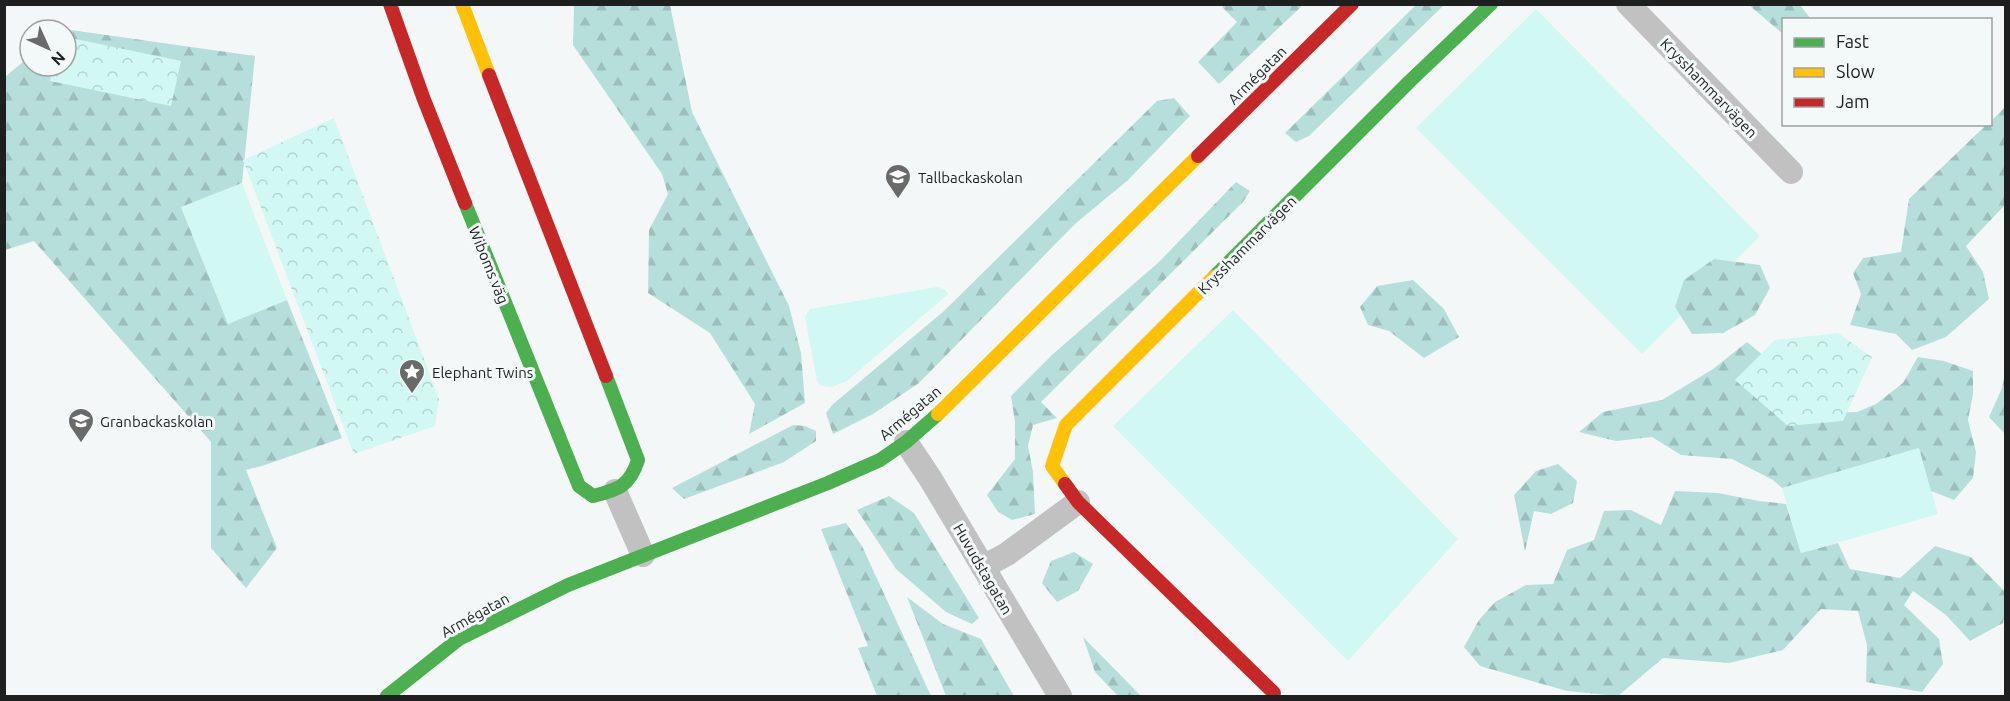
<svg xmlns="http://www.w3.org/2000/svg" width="2010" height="701" font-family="Ubuntu,sans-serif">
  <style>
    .green { fill: #d2f8f4 }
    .forest { fill: url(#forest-firs) }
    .park { fill: url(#park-crowns) }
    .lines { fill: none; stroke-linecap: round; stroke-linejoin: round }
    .street { stroke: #c2c1c1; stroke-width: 24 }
    .fast { stroke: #4caf50; stroke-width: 14 }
    .slow { stroke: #ffc107; stroke-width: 14 }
    .jam { stroke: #c62828; stroke-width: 14 }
    .labels { text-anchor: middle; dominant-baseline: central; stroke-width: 6; stroke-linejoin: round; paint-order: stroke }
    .street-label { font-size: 15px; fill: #1e1f1f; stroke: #f3f8f8 }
    .poi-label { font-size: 15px; fill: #1e1f1f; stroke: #f3f8f8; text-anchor: start }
  </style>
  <defs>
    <pattern id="forest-firs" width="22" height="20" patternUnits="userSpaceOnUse" patternTransform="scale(1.5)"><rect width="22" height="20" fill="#b6dfdc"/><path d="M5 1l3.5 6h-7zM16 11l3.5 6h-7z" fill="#9cbfbc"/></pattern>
    <pattern id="park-crowns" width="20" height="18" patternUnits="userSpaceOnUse" patternTransform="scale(1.5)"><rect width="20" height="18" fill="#d2f8f4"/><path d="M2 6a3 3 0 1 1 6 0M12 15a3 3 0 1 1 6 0" fill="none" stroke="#b4d4d1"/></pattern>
  </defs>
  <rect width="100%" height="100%" fill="#f4f7f7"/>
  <!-- green -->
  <g class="green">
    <polygon points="1536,9 1760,236 1642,354 1416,128"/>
    <polygon points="242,183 287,300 228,325 181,206"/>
    <polygon points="937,287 944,289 948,294 847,381 832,387 821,386 817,381 805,317 810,309"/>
    <polygon points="1233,310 1458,539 1348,661 1113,426"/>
    <polygon points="1919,448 1938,514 1801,553 1782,488"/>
  </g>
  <!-- forest -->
  <g class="forest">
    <polygon points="574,5 670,5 692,112 789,306 801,353 805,403 749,434 755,404 710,333 648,293 649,230 668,194 662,174 573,45"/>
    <polygon points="1224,5 1303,5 1219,84 1198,62 1237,22 1222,7"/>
    <polygon points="1416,5 1444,5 1309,136 1296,142 1285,133"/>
    <polygon points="1749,5 1800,5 1811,19 1784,20 1783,34"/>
    <polygon points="64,29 255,56 242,183 181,207 228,324 287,300 342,438 265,465 246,470 277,548 246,588 211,548 211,442 34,241 5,250 5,77 30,56 30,66 66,66 66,30 62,30"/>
    <polygon points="1174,98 1190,116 1127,181 1076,223 919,383 873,414 833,434 826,413 832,405 944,311 1157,101"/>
    <polygon points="2005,107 2005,205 1966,246 1983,272 1989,299 1946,337 1912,350 1896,334 1850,325 1861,294 1853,273 1863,258 1901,252 1909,199 1986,125 1990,124 1991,121"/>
    <polygon points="1236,182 1250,191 1243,202 1041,402 1057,418 1033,425 1028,446 1033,472 1035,514 1012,520 998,512 987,495 1015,459 1015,422 1011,396 1053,354 1159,262"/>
    <polygon points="1714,259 1760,265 1770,288 1755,315 1723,333 1692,334 1675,307 1684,280"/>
    <polygon points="1413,280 1444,309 1459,337 1424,358 1389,331 1368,325 1360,307 1377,286"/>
    <polygon points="1747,342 1771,362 1808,413 1857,412 1876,404 1903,383 1918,357 1944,361 1973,371 1973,394 1968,420 1976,452 1973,478 1954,500 1931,491 1919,448 1782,488 1773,480 1732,459 1681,455 1652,437 1616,441 1579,432 1603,412 1662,400 1713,369"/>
    <polygon points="2005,373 2006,434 2005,434 1989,417 2002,388"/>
    <polygon points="793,425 805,426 816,431 816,441 784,462 684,499 672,488"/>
    <polygon points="1558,464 1577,481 1573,503 1551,514 1534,511 1525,551 1514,495 1536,471"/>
    <polygon points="1675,491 1718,493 1759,501 1786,504 1801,553 1838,543 1850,569 1900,578 1935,546 1971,557 2005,592 2005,611 2003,623 1970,641 1946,615 1913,591 1904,605 1939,639 1943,664 1922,692 1866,682 1867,645 1858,611 1821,609 1783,650 1729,663 1663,658 1618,696 1567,691 1480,666 1464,647 1479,620 1495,602 1526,585 1553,584 1567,550 1594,540 1604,511 1631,510 1661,525"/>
    <polygon points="889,496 914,513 979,618 972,624 946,612 896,569 857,510"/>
    <polygon points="846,523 862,546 931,696 877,696 858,648 868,646 821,529"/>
    <polygon points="1074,552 1093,564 1078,591 1057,602 1042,583 1051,561"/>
    <polygon points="907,597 943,624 981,639 1014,696 946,696"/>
    <polygon points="1083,637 1141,696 1118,696 1095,672"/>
  </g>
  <!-- park -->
  <g class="park">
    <polygon points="66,37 181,61 171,106 50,81 53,66 66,66"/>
    <polygon points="334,118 439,399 435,426 354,454 243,160"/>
    <polygon points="1838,333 1872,357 1843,421 1788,426 1735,380 1775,340"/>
  </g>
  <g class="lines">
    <!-- street -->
    <g class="street">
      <polyline points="1628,4 1791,172"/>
      <polyline points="906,442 930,478 1060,696"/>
      <polyline points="615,491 643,555"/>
      <polyline points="983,567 1007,554 1078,502"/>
    </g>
    <!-- fast -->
    <g class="fast">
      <path d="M 465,203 L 579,486 L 593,496 C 618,490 630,486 638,460 L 606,376"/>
      <polyline points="1214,277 1410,81 1491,4"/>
      <polyline points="387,696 459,639 568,585 828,483 880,460 906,442 938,414"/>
    </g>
    <!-- slow -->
    <g class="slow">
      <polyline points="462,4 489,75"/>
      <polyline points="938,414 1198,156"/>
      <polyline points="1065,484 1052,466 1066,425 1214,277"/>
    </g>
    <!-- jam -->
    <g class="jam">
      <polyline points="390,4 423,97 465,203"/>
      <polyline points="489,75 606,376"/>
      <polyline points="1198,156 1352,4"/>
      <polyline points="1065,484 1078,502 1274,693"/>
    </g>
  </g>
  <!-- icons -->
  <defs>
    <symbol id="school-pin" viewBox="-11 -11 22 30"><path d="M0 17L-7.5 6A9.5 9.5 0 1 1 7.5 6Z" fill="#696b6b" stroke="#f3f8f8"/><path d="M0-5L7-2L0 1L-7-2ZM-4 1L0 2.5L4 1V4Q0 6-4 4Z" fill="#fff"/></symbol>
    <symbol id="sight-pin" viewBox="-11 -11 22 30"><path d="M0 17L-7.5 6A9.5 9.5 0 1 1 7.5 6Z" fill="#696b6b" stroke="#f3f8f8"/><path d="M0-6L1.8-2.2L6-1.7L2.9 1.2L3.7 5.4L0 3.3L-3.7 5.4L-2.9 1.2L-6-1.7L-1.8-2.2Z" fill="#fff"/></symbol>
  </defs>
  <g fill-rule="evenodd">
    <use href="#school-pin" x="883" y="162" width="30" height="40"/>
    <use href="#sight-pin" x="397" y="357" width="30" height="40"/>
    <use href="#school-pin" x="66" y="406" width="30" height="40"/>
  </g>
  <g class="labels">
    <!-- street labels -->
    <g class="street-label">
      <text transform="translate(1257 75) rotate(-45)">Armégatan</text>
      <text transform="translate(1709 88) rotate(46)">Krysshammarvägen</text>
      <text transform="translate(1247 245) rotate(-45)">Krysshammarvägen</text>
      <text transform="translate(489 265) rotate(68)">Wiboms väg</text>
      <text transform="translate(910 413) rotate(-40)">Armégatan</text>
      <text transform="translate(983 569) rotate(60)">Huvudstagatan</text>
      <text transform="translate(475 615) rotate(-29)">Armégatan</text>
    </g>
    <!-- poi labels -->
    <g class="poi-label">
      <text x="918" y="177">Tallbackaskolan</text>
      <text x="432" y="372">Elephant Twins</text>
      <text x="100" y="421">Granbackaskolan</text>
    </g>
  </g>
  <!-- border -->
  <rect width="2010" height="701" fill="none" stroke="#1e1f1f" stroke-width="12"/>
  <!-- legend -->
  <rect x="1782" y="18" width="210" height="108" fill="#f3f8f8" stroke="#9ea1a1" stroke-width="1.5"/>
  <rect x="1794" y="38" width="30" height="9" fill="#4caf50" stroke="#9ea1a1" stroke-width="1.5"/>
  <text x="1836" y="48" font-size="18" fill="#1e1f1f">Fast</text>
  <rect x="1794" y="68" width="30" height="9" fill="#ffc107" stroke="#9ea1a1" stroke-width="1.5"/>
  <text x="1836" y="78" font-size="18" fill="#1e1f1f">Slow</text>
  <rect x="1794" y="98" width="30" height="9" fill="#c62828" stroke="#9ea1a1" stroke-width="1.5"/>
  <text x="1836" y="108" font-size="18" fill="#1e1f1f">Jam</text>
  <!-- north arrow -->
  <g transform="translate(48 48) rotate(135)"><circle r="28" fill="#f3f8f8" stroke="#9ea1a1" stroke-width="1.5"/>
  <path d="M0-4.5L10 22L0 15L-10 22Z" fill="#696b6b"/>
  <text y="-9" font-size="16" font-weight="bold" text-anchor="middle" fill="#1e1f1f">N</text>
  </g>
</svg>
